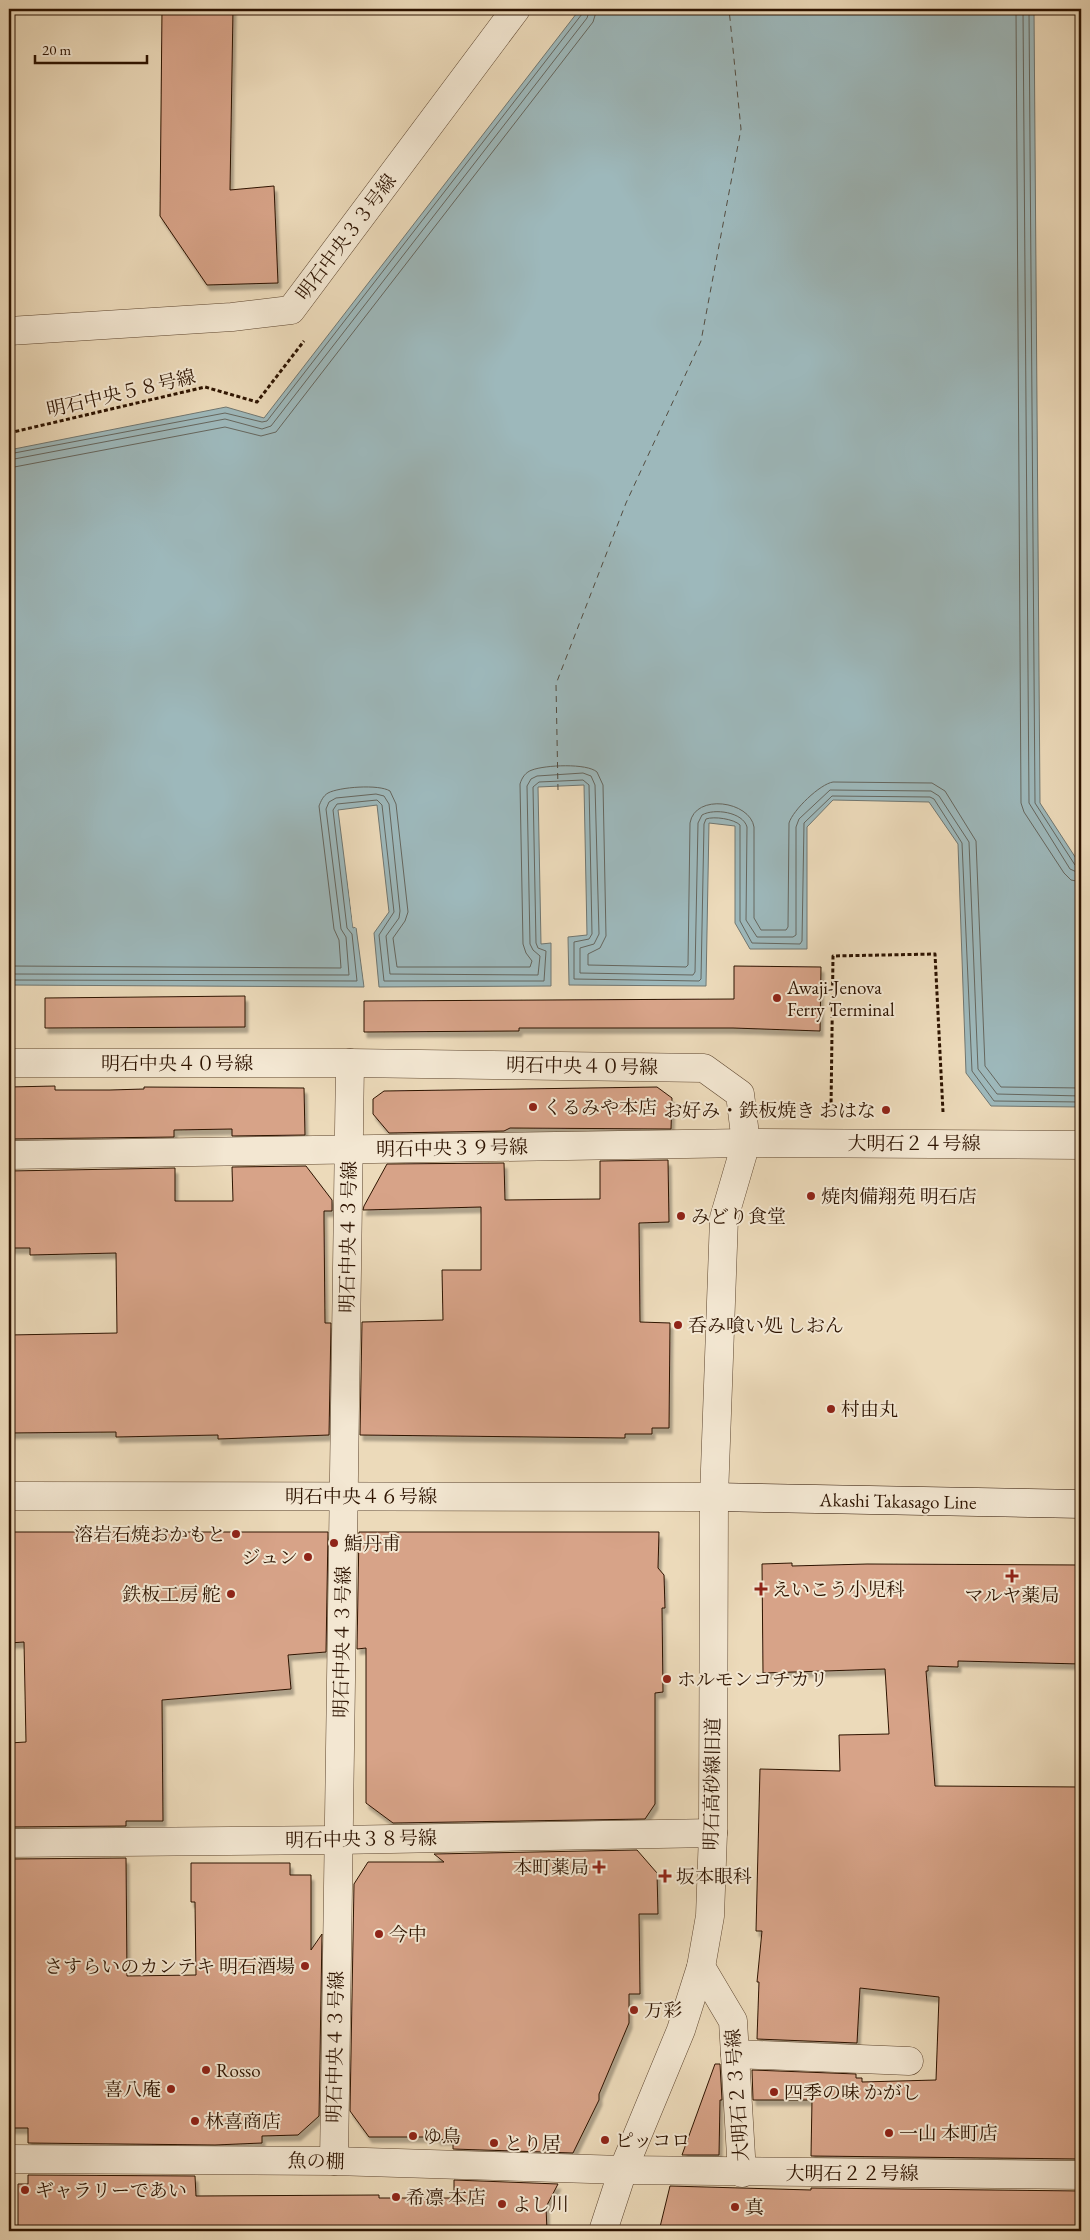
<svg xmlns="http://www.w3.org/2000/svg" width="1090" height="2240" font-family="'EB Garamond','Noto Serif JP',serif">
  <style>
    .water { fill: #9db8bb; stroke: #707670 }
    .pier { fill: #ecdaba }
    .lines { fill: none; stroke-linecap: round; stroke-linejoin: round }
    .shore { stroke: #65665e; stroke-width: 1 }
    .ferry { stroke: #544d41; stroke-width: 1; stroke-dasharray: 6 5; stroke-linecap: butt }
    .building { fill: #d7a388; stroke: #2d1300; filter: url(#shadow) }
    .pedestrian-casing { stroke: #5d452e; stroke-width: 29 }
    .minor-casing { stroke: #5d452e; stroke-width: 29 }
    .tertiary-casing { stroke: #5d452e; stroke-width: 29 }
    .secondary-casing { stroke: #2d1300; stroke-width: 29 }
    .path { stroke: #2d1300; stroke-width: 3; stroke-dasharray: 4 2.5; stroke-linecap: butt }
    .pedestrian { stroke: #f3e7d2; stroke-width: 28 }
    .minor { stroke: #f3e7d2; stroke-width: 28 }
    .tertiary { stroke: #f3e7d2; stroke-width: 28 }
    .secondary { stroke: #f3e7d2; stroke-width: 28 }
    .poi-dot { fill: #8f2418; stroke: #f3e7d2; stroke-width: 2 }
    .labels { text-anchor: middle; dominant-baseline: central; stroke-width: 4; stroke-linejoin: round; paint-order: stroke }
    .street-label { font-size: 19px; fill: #2d1300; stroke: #f3e7d2 }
    .poi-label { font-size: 19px; fill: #2d1300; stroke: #f3e7d2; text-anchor: start }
  </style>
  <defs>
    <filter id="shadow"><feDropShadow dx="3" dy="5.5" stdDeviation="1" flood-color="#0004"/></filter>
  </defs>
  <rect width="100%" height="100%" fill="#ecdaba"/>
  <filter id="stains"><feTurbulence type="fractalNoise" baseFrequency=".004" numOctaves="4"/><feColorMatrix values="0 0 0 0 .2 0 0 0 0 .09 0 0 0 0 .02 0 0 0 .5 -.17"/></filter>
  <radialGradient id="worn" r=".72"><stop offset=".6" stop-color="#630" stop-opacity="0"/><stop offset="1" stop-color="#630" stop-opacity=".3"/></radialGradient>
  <!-- water -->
  <polygon class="water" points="580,9 1034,9 1040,803 1081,866 1081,1107 991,1106 966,1073 958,844 929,802 833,800 807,827 807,949 750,949 735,923 735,826 709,823 706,986 569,985 568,937 587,935 584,785 538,787 541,944 551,943 551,986 379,987 374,933 389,912 377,805 338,810 353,928 356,927 364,987 9,985 9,450 226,407 264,418"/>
  <!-- pier -->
  <polygon class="pier" points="341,818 355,925 359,927 365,989 358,929 353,926"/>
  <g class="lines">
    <!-- shore -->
    <g class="shore">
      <polyline points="1016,9 1021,803 1024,812 1064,873 1071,880 1081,882"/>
      <polyline points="1023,9 1029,803 1070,869 1081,874"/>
      <polyline points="1029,9 1035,803 1075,865 1081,868"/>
      <polyline points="9,454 225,413 262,422 267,421 582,14 583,9"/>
      <polyline points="9,460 225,419 262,429 271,426 587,18 590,9"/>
      <polyline points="9,468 225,427 261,436 276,432 593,22 597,9"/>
      <path d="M 9,966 L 341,968 L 339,940 L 334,929 L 319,806 C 321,801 323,796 328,793 C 339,787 379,784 390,791 L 396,804 L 408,912 L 405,921 L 393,938 L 397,967 L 530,967 L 532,961 L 526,953 L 523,944 L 520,784 C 522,777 526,772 532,770 C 545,765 587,763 597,772 L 603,785 L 606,936 L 600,948 L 588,954 L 588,965 L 686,967 L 688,965 L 690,823 C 695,793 750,801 754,827 L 754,918 L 761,930 L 786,930 L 788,927 L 789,823 C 793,810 820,784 833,782 L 932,783 L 945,791 L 976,841 L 985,1066 L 1001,1087 L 1081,1088"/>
      <path d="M 9,974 L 349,975 L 346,937 L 341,929 L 326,809 L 329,802 L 336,798 L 376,794 L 384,796 L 389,804 L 400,911 L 399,918 L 386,936 L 390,974 L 538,975 L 540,956 L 533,950 L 530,944 L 527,786 L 531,779 L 537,776 L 583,773 L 591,776 L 595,785 L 599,934 L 594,944 L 580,948 L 580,973 L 693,975 L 695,972 L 698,823 L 702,815 C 714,808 743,812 747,827 L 746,920 L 757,937 L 793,937 L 796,935 L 796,827 L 799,819 L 830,790 L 931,791 L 939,796 L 969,842 L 978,1069 L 997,1094 L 1081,1096"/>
      <path d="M 9,980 L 357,981 L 352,934 L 347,928 L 333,810 L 337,804 L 377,800 L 382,805 L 394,912 L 379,935 L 384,981 L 544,981 L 546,951 L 538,948 L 536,943 L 533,787 L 539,782 L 583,780 L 589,785 L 592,934 L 589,939 L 574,942 L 574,979 L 699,981 L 701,979 L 704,824 L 706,819 C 714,816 734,819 740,825 L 740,921 L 752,943 L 800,944 L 802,941 L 804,823 L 832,796 L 930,797 L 934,799 L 962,843 L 972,1071 L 994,1101 L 1081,1102"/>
    </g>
    <!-- ferry -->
    <polyline class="ferry" points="558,790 556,684 626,503 701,341 741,129 729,9"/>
  </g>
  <!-- building -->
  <g class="building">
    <polygon points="162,9 233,9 230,190 274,186 278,283 207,285 160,216"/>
    <polygon points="734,966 821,967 820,1031 733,1028 519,1028 519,1031 364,1032 364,1001 734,999"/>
    <polygon points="245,996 245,1027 45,1028 45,998"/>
    <polygon points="55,1086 55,1090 110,1090 144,1089 144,1087 304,1088 305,1135 232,1136 232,1129 174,1130 174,1137 9,1139 9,1087"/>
    <polygon points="657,1087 672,1098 671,1129 510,1128 504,1131 389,1133 373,1114 373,1099 384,1091"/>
    <polygon points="668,1160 669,1222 639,1223 640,1322 670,1323 669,1428 652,1428 652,1434 625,1434 625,1438 360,1435 362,1322 443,1320 442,1270 481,1270 481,1207 363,1210 364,1206 387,1164 504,1163 505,1200 600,1199 600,1161"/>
    <polygon points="306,1166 332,1200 332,1211 324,1211 324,1222 325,1323 331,1323 329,1435 218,1439 218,1435 116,1437 116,1432 9,1433 9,1335 117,1333 116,1253 30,1255 30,1248 9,1248 9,1171 175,1168 175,1201 233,1201 232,1167"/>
    <polygon points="9,1532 328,1532 326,1652 288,1655 291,1689 162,1700 163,1821 126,1821 126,1826 9,1827 9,1743 26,1742 24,1642 9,1643"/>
    <polygon points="359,1532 659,1532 658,1568 664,1575 665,1608 662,1608 663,1692 655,1693 655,1804 645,1819 393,1823 366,1803 366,1648 357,1649"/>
    <polygon points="792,1563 792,1566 867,1564 1081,1565 1081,1664 958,1661 958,1667 928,1666 928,1671 926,1671 935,1786 1081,1787 1081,2159 811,2156 812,2100 753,2100 752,2070 856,2074 856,2078 862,2078 862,2082 936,2080 939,1997 860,1988 857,2043 757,2039 759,1982 757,1982 762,1931 756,1931 760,1769 840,1771 839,1735 889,1734 885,1669 763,1673 762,1564"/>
    <polygon points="637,1850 657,1873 658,1914 639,1914 640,1994 629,1994 629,2023 599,2094 599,2100 573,2153 453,2149 453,2139 437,2140 437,2137 369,2137 350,2111 354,1884 368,1862 444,1862 434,1854"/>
    <polygon points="126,1858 127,1976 196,1975 195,1902 191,1902 191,1863 290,1863 290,1875 311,1875 311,1950 322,1934 319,2116 298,2135 262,2136 262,2143 215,2145 28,2143 28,2128 9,2128 9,1859"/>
    <polygon points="715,2064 720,2064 722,2100 720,2100 719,2155 682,2155"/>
    <polygon points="28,2175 195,2176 196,2196 379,2195 379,2198 454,2198 454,2180 558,2184 546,2207 547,2231 18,2231 18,2184 28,2184"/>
    <polygon points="670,2186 811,2190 811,2188 1081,2191 1081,2231 659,2231"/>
  </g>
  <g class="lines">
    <defs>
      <polyline id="pedestrian" points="9,2159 334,2161 623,2170"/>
      <g id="minor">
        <polyline points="9,331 232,317 291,310 516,9"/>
        <polyline points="9,1063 350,1063 704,1068 740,1094 746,1143"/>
        <polyline points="9,1155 746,1143 1081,1145"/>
        <polyline points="9,1843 338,1840 713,1833"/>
        <polyline points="701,1967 733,2021 742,2173"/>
        <polyline points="735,2054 909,2061"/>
        <polyline points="334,2161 350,1063"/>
        <polyline points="623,2170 1081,2175"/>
      </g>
      <g id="tertiary">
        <polyline points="9,1496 714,1497"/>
        <polyline points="603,2231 623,2170 681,2030 701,1967 710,1916 713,1833 714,1497 724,1218 746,1143"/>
      </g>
      <polyline id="secondary" points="714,1497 1081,1504"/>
    </defs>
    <!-- pedestrian casing -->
    <use href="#pedestrian" class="pedestrian-casing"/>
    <!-- minor casing -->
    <use href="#minor" class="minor-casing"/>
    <!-- tertiary casing -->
    <use href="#tertiary" class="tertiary-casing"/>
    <!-- secondary casing -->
    <use href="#secondary" class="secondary-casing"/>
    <!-- path -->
    <g class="path">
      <polyline points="9,433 205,387 257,402 304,341"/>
      <polyline points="831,1109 833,956 935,954 943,1112"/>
    </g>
    <!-- pedestrian -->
    <use href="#pedestrian" class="pedestrian"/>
    <!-- minor -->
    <use href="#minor" class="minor"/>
    <!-- tertiary -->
    <use href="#tertiary" class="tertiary"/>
    <!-- secondary -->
    <use href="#secondary" class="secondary"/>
  </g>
  <!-- markers -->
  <g class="poi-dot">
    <circle cx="777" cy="998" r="5"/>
    <circle cx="533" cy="1107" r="5"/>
    <circle cx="886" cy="1110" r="5"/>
    <circle cx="811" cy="1196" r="5"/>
    <circle cx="681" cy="1216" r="5"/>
    <circle cx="678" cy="1325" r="5"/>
    <circle cx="831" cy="1409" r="5"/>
    <circle cx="236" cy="1534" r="5"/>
    <circle cx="334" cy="1543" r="5"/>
    <circle cx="308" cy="1557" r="5"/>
    <path d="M1009.5 1568.5h5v5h5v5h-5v5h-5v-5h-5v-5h5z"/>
    <path d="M758.5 1581.5h5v5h5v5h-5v5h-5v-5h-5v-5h5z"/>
    <circle cx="231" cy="1594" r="5"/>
    <circle cx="667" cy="1679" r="5"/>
    <path d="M596.5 1859.5h5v5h5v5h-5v5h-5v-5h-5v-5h5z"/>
    <path d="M662.5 1868.5h5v5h5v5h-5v5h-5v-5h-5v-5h5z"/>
    <circle cx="379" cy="1934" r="5"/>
    <circle cx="305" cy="1966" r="5"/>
    <circle cx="634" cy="2010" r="5"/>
    <circle cx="206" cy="2070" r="5"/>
    <circle cx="171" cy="2089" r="5"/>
    <circle cx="774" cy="2092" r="5"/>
    <circle cx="195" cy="2121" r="5"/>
    <circle cx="889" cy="2133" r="5"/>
    <circle cx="413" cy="2136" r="5"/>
    <circle cx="605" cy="2140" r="5"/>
    <circle cx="494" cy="2143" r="5"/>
    <circle cx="25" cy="2190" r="5"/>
    <circle cx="396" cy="2197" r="5"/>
    <circle cx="502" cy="2204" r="5"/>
    <circle cx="735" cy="2207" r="5"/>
  </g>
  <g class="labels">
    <!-- street labels -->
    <g class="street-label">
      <text transform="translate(346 237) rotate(-53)">明石中央３３号線</text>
      <text transform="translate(121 393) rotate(-13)">明石中央５８号線</text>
      <text x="177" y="1063">明石中央４０号線</text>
      <text transform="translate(582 1066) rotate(1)">明石中央４０号線</text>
      <text x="914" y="1143">大明石２４号線</text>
      <text transform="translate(452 1148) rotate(-1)">明石中央３９号線</text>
      <text transform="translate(348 1237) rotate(-89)">明石中央４３号線</text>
      <text x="361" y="1496">明石中央４６号線</text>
      <text transform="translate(898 1501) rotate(1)">Akashi Takasago Line</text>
      <text transform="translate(342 1642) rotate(-89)">明石中央４３号線</text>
      <text transform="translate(712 1784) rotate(-89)">明石高砂線旧道</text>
      <text transform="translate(361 1839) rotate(-1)">明石中央３８号線</text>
      <text transform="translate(335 2047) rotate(-89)">明石中央４３号線</text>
      <text transform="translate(737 2095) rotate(-94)">大明石２３号線</text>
      <text transform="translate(316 2161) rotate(1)">魚の棚</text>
      <text x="852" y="2173">大明石２２号線</text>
    </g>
    <!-- poi labels -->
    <g class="poi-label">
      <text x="787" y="987">Awaji-Jenova<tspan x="787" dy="22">Ferry Terminal</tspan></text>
      <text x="543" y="1107">くるみや本店</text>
      <text x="876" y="1110" text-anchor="end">お好み・鉄板焼き おはな</text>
      <text x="821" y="1196">焼肉備翔苑 明石店</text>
      <text x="691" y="1216">みどり食堂</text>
      <text x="688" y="1325">呑み喰い処 しおん</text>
      <text x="841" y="1409">村由丸</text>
      <text x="226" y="1534" text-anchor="end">溶岩石焼おかもと</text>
      <text x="344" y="1543">鮨丹甫</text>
      <text x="298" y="1557" text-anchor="end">ジュン</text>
      <text x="772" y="1589">えいこう小児科</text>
      <text x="221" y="1594" text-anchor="end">鉄板工房 舵</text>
      <text x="1012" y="1595" text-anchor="middle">マルヤ薬局</text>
      <text x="677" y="1679">ホルモンコチカリ</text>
      <text x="589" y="1867" text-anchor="end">本町薬局</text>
      <text x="676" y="1876">坂本眼科</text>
      <text x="389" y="1934">今中</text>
      <text x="295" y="1966" text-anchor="end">さすらいのカンテキ 明石酒場</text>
      <text x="644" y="2010">万彩</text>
      <text x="216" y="2070">Rosso</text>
      <text x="161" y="2089" text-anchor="end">喜八庵</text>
      <text x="784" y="2092">四季の味 かがし</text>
      <text x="205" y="2121">林喜商店</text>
      <text x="899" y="2133">一山 本町店</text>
      <text x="423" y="2136">ゆ鳥</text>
      <text x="615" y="2140">ピッコロ</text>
      <text x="504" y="2143">とり居</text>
      <text x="35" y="2190">ギャラリーであい</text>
      <text x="406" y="2197">希凛 本店</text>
      <text x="512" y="2204">よし川</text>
      <text x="745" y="2207">真</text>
    </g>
  </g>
  <!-- margin -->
  <rect width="1090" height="2240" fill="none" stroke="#ecdaba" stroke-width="30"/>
  <rect x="10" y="10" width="1070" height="2220" fill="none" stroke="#2d1300" stroke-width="2.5"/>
  <rect x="15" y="15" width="1060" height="2210" fill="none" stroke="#2d1300"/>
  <!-- scale -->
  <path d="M35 55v8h112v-8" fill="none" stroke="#2d1300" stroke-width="2.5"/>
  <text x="42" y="55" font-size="15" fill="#2d1300" stroke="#f3e7d2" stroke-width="4" paint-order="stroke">20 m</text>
  <rect width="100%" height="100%" filter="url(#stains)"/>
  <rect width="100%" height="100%" fill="url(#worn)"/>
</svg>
